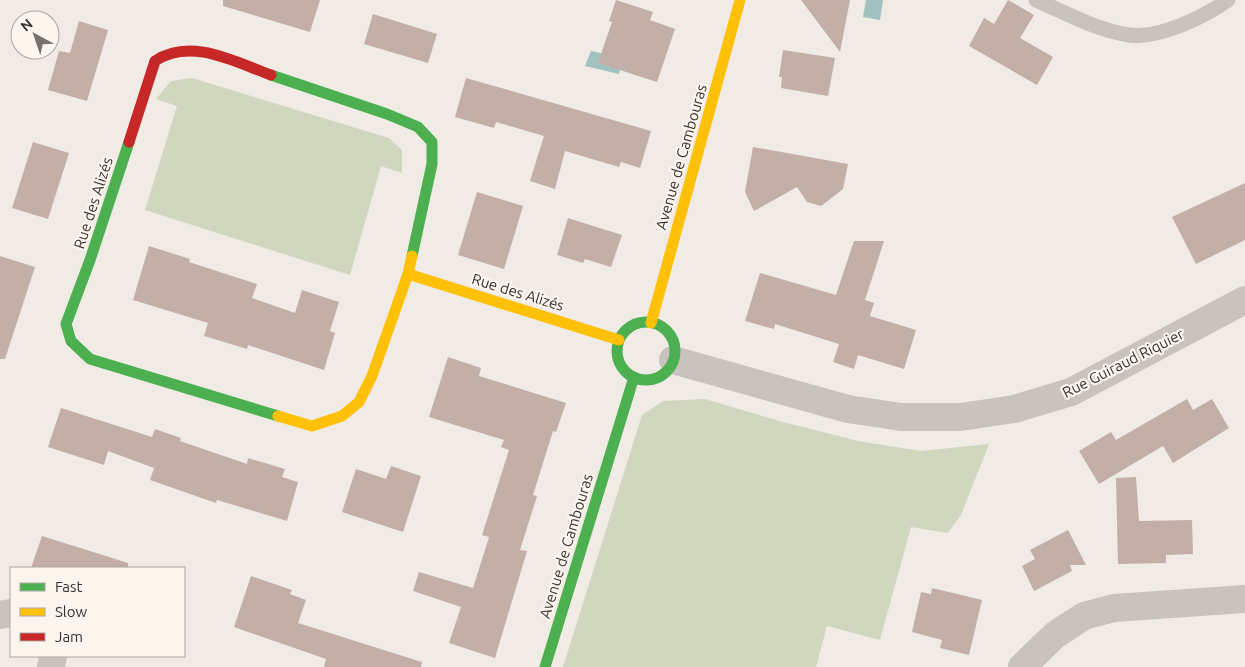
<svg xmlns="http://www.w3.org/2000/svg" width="1245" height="667" font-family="Ubuntu,sans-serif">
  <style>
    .green { fill: #d1d6bf }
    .water { fill: #a1c2c1 }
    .building { fill: #c3afa7 }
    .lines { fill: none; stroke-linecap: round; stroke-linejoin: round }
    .lane { stroke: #c9c3be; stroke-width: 15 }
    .street { stroke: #c9c3be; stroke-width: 28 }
    .fast { stroke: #4caf50; stroke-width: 11 }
    .slow { stroke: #ffc107; stroke-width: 11 }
    .jam { stroke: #c62828; stroke-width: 11 }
    .labels { text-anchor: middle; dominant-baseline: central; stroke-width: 4.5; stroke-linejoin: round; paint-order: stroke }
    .street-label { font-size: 15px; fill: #3b302b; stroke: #fbf5ee }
  </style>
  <rect width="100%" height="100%" fill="#f0ebe5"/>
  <!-- green -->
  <g class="green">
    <polygon points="192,78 389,138 402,150 402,173 381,166 350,275 145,210 177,106 156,99 171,81"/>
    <polygon points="705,399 783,422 858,441 921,451 989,444 961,515 948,533 911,527 880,640 827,626 816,667 563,667 642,415 663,401"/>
  </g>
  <!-- water -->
  <g class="water">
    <polygon points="866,0 883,0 880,20 863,17"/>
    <polygon points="591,51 623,58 619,74 585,66"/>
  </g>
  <!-- building -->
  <g class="building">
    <polygon points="223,0 320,0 310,32 223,6"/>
    <polygon points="616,0 653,12 650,20 675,29 657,82 598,63 612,22 609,21"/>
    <polygon points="801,0 850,0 840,52"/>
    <polygon points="1008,0 1034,15 1020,38 1053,57 1037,85 969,46 984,18 994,24"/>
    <polygon points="373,14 437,34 428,63 364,44"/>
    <polygon points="79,21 108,30 87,101 48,90 59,51 70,53"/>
    <polygon points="783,50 835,58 828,96 781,88 782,77 779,77"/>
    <polygon points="466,78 651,131 640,168 621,162 619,167 565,151 555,189 530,181 544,136 496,122 494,128 455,117"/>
    <polygon points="33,142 69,153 48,219 12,208"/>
    <polygon points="753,147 848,164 843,189 821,206 807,202 797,187 754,211 745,192"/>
    <polygon points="1245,183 1245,240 1196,264 1172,217"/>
    <polygon points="477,192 523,206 504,269 458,255"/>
    <polygon points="568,218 622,235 611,267 585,259 583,263 557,255"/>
    <polygon points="854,241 884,241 865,300 874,303 870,316 916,330 904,369 858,355 854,369 833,362 839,344 775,324 774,329 745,321 760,273 836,295"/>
    <polygon points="149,246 190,259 189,262 257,284 252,298 295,313 302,290 339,302 330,331 335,333 324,370 248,345 247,349 204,336 208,323 133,300"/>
    <polygon points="0,256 35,267 5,359 0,359"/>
    <polygon points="448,357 481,368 479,376 566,403 556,432 553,431 533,495 537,496 520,550 527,551 495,658 449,643 461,607 413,591 419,572 473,588 489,537 482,535 509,450 501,447 504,440 429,417"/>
    <polygon points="1187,399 1193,410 1212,399 1229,428 1173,463 1163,446 1099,484 1079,451 1111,432 1116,440"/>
    <polygon points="61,408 152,437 155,429 181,438 180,441 247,464 248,458 285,469 282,477 298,482 287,521 217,500 216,503 150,480 154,468 108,451 104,465 48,447"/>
    <polygon points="391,466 421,476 403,532 342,512 356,469 386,479"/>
    <polygon points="1136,477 1139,521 1192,520 1193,554 1166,555 1166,563 1118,564 1116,478"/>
    <polygon points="1068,530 1086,565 1070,565 1072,571 1034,591 1022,566 1035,559 1030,550"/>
    <polygon points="42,536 128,563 128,568 31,568"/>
    <polygon points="251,576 292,590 290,594 306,600 298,623 422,662 421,667 324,667 326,659 234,627"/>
    <polygon points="932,588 982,600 969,655 940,648 942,640 912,632 921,592 931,594"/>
  </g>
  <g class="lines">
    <!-- lane -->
    <path class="lane" d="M 1036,0 C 1066,13 1096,30 1129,35 C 1159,39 1204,17 1228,0"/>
    <!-- street -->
    <g class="street">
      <polyline points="673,360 848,409 901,417 961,417 1014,409 1071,392 1245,300"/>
      <polyline points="0,615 11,613"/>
      <polyline points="51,667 53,656"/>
      <polyline points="1022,667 1055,635 1084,616 1114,608 1245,599"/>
    </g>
    <!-- fast -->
    <g class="fast">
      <polyline points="271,75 387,114 418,127 432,142 432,164 412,256"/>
      <polyline points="129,142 90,260 66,324 71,341 90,359 278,416"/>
      <circle cx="646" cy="351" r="29"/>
      <polyline points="545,667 634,377"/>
    </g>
    <!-- slow -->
    <g class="slow">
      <polyline points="412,256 408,274 619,340"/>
      <polyline points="651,323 740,0"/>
      <polyline points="278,416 312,426 342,416 359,402 372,376 408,274"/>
    </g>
    <!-- jam -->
    <path class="jam" d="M 129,142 L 155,61 C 191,37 235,62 271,75"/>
  </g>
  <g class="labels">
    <!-- street labels -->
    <g class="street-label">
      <text transform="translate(681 157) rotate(-74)">Avenue de Cambouras</text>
      <text transform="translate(93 203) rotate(-72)">Rue des Alizés</text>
      <text transform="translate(518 292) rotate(17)">Rue des Alizés</text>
      <text transform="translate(1123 363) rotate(-27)">Rue Guiraud Riquier</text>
      <text transform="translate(566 546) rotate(-73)">Avenue de Cambouras</text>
    </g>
  </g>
  <!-- legend -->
  <rect x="10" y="567" width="175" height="90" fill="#fbf5ee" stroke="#aea6a0"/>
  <rect x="20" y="583" width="25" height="8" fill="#4caf50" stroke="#aea6a0"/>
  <text x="55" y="592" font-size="15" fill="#3b302b">Fast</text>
  <rect x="20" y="608" width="25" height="8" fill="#ffc107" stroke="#aea6a0"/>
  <text x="55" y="617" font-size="15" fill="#3b302b">Slow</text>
  <rect x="20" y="633" width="25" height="8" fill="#c62828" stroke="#aea6a0"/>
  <text x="55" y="642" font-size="15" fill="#3b302b">Jam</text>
  <!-- north arrow -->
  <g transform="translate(35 35) rotate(320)"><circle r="24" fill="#fbf5ee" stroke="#aea6a0"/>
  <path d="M0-4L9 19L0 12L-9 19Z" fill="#7a716c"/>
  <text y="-8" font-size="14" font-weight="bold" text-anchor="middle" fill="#3b302b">N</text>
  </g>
</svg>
